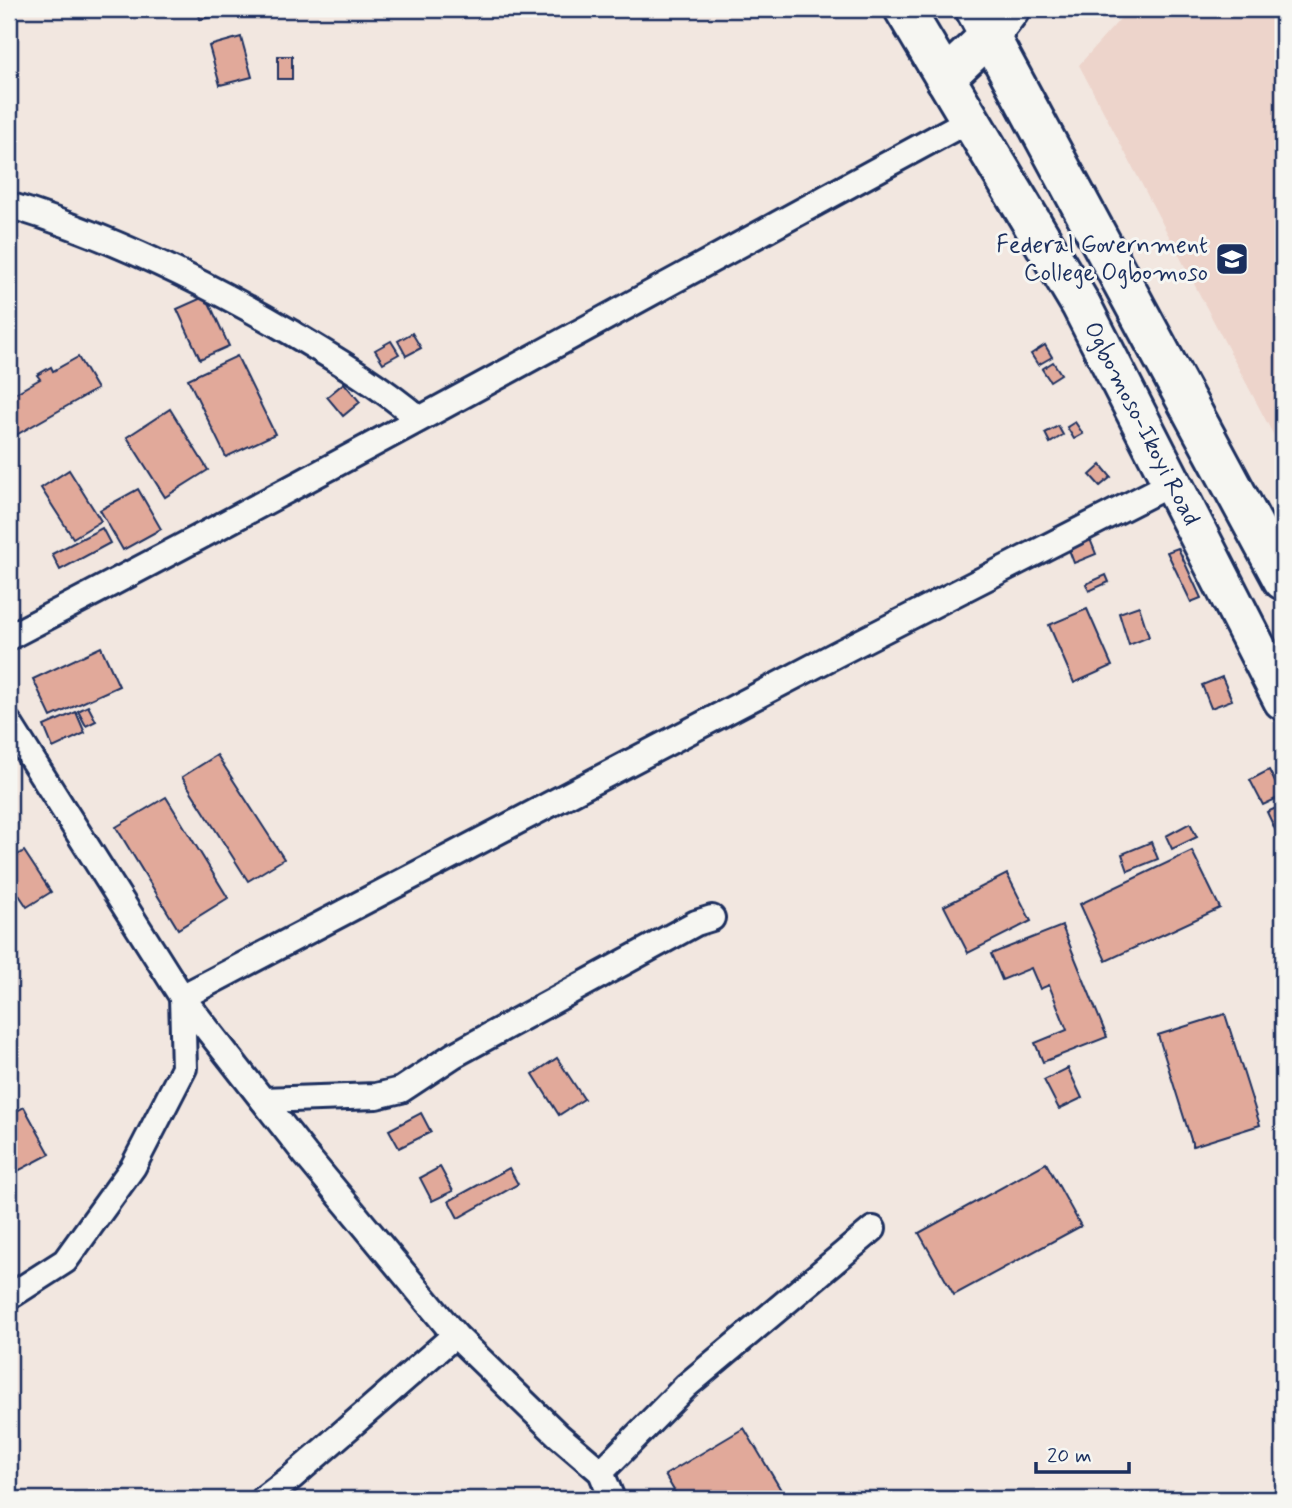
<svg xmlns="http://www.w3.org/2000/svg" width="1292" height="1508" font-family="Mynerve,sans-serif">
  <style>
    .built { fill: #edd4cb }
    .building { fill: #e1a99a; stroke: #1b2f5e; stroke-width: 2 }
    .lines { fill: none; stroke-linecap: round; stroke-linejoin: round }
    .minor-casing { stroke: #1b2f5e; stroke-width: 30 }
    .primary-casing { stroke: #1b2f5e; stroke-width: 44 }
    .motorway-casing { stroke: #1b2f5e; stroke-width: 44 }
    .minor { stroke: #f6f6f2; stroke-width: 24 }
    .primary { stroke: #f6f6f2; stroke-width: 38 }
    .motorway { stroke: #f6f6f2; stroke-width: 38 }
    .labels { text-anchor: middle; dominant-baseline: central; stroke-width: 6; stroke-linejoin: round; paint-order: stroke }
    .poi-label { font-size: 24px; fill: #1b2f5e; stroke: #f6f6f2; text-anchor: end }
    .street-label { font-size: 24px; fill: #1b2f5e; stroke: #f6f6f2 }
  </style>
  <rect width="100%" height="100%" fill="#f2e7e0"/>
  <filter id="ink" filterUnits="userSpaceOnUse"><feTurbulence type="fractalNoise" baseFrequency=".0143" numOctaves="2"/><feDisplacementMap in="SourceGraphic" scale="14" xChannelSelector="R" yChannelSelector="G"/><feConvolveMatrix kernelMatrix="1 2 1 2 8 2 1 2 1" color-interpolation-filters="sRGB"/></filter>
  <g filter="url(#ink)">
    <!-- built -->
    <polygon class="built" points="1129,9 1283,9 1283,453 1079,65"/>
    <!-- building -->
    <g class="building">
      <polygon points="198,9 246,9 247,12 200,19"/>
      <polygon points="241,37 252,77 220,85 209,46"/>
      <rect x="278" y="56" width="14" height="23"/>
      <polygon points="206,296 229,346 200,359 177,309"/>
      <polygon points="412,333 421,348 406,356 398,341"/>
      <polygon points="391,341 399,354 383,363 375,350"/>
      <polygon points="1045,345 1052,357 1038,365 1031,354"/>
      <polygon points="237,356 275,434 226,457 188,379"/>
      <polygon points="78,357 97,389 9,439 9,397 40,379 37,375 51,367 53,371"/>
      <polygon points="1053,362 1061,374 1050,381 1042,369"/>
      <polygon points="344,383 360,402 343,416 327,397"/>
      <polygon points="170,409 208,470 165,497 127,437"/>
      <polygon points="1075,422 1083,434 1074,439 1067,427"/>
      <polygon points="1058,426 1063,435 1050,443 1045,433"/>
      <polygon points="1101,465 1111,477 1100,486 1090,475"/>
      <polygon points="69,470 101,521 73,538 41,488"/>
      <polygon points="138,489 161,529 123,550 100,510"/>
      <polygon points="102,528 110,543 60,570 52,554"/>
      <polygon points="1090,539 1096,554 1074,563 1068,547"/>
      <polygon points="1178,548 1201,598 1191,602 1167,552"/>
      <polygon points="1106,575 1109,582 1089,591 1086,584"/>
      <polygon points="1139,606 1149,637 1129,645 1119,613"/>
      <polygon points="1087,609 1112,666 1074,683 1049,625"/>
      <polygon points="101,647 119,686 51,717 33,679"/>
      <polygon points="1222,677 1232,700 1211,708 1202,685"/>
      <polygon points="88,706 96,721 86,726 78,711"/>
      <polygon points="76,712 85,733 53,748 44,726"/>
      <polygon points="217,755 284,859 248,881 182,777"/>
      <polygon points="1269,770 1282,796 1263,805 1250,780"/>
      <polygon points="166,797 228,898 178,929 116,827"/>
      <polygon points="1283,805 1283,836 1279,838 1267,812"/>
      <polygon points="1190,823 1197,837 1172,849 1166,836"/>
      <polygon points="1151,842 1158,859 1128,871 1122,854"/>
      <polygon points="24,851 51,892 27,907 9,880 9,860"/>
      <polygon points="1192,851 1220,908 1106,961 1080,904"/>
      <polygon points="1007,874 1031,921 968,953 944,906"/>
      <polygon points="1062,926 1107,1037 1043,1062 1035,1043 1067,1030 1049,985 1040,989 1031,968 1002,980 991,954"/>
      <polygon points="1225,1014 1260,1125 1193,1146 1158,1035"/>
      <polygon points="557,1058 584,1099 559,1115 533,1074"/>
      <polygon points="1068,1068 1082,1098 1059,1109 1044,1080"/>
      <polygon points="24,1107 50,1154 18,1171 9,1154 9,1115"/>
      <polygon points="421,1113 431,1132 399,1148 389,1130"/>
      <polygon points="1046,1163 1081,1226 954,1295 919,1233"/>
      <polygon points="440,1167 453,1191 432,1201 420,1178"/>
      <polygon points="509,1168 518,1184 458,1218 449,1201"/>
      <polygon points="744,1428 781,1490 765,1499 679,1499 665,1475"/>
    </g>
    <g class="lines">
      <defs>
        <g id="minor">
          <path d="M 9,205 C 107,235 201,280 290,332 C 335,359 378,384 418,418"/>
          <path d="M 9,637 C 332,470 651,292 971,119"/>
          <polyline points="9,723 182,997 305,1154 455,1335 559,1436 601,1472 612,1499"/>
          <polyline points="263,1100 376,1096 401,1090 454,1055 696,923 712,918"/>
          <polyline points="9,1297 65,1261 133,1167 184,1068 182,997 837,654 1172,483"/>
          <polyline points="601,1472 686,1386 873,1229"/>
          <polyline points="263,1499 292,1477 455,1335"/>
        </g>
        <g id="primary">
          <path id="s1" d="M 904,9 L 1081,305 L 1283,700"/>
          <polyline points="975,9 1283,580"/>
        </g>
        <polyline id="motorway" points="945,78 990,35 1010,9"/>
      </defs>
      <!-- minor casing -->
      <use href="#minor" class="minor-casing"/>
      <!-- primary casing -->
      <use href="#primary" class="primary-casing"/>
      <!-- motorway casing -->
      <use href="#motorway" class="motorway-casing"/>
      <!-- minor -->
      <use href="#minor" class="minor"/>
      <!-- primary -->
      <use href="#primary" class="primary"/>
      <!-- motorway -->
      <use href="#motorway" class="motorway"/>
    </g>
  </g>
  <!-- icons -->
  <defs>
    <symbol id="university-square" viewBox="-11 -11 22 22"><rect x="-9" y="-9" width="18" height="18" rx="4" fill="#1b2f5e" stroke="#f6f6f2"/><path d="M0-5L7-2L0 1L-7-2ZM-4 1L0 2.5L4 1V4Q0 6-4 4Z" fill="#fff"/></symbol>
  </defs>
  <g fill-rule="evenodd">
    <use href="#university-square" x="1213" y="240" width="38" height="38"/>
  </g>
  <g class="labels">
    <!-- poi labels -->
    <g class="poi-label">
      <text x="1208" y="245">Federal Government<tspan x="1208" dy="28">College Ogbomoso</tspan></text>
    </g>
    <!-- street labels -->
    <g class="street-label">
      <text stroke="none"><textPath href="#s1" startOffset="478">Ogbomoso-Ikoyi Road</textPath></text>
    </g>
  </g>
  <!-- margin -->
  <rect width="1292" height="1508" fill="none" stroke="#f6f6f2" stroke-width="35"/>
  <rect x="18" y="18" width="1257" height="1473" fill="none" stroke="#1b2f5e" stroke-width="2.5" filter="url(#ink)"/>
  <!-- scale -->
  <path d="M1036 1462v10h93v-10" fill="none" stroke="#1b2f5e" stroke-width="3.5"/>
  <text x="1047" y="1462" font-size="21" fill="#1b2f5e" stroke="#f6f6f2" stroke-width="5" paint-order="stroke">20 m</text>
</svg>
